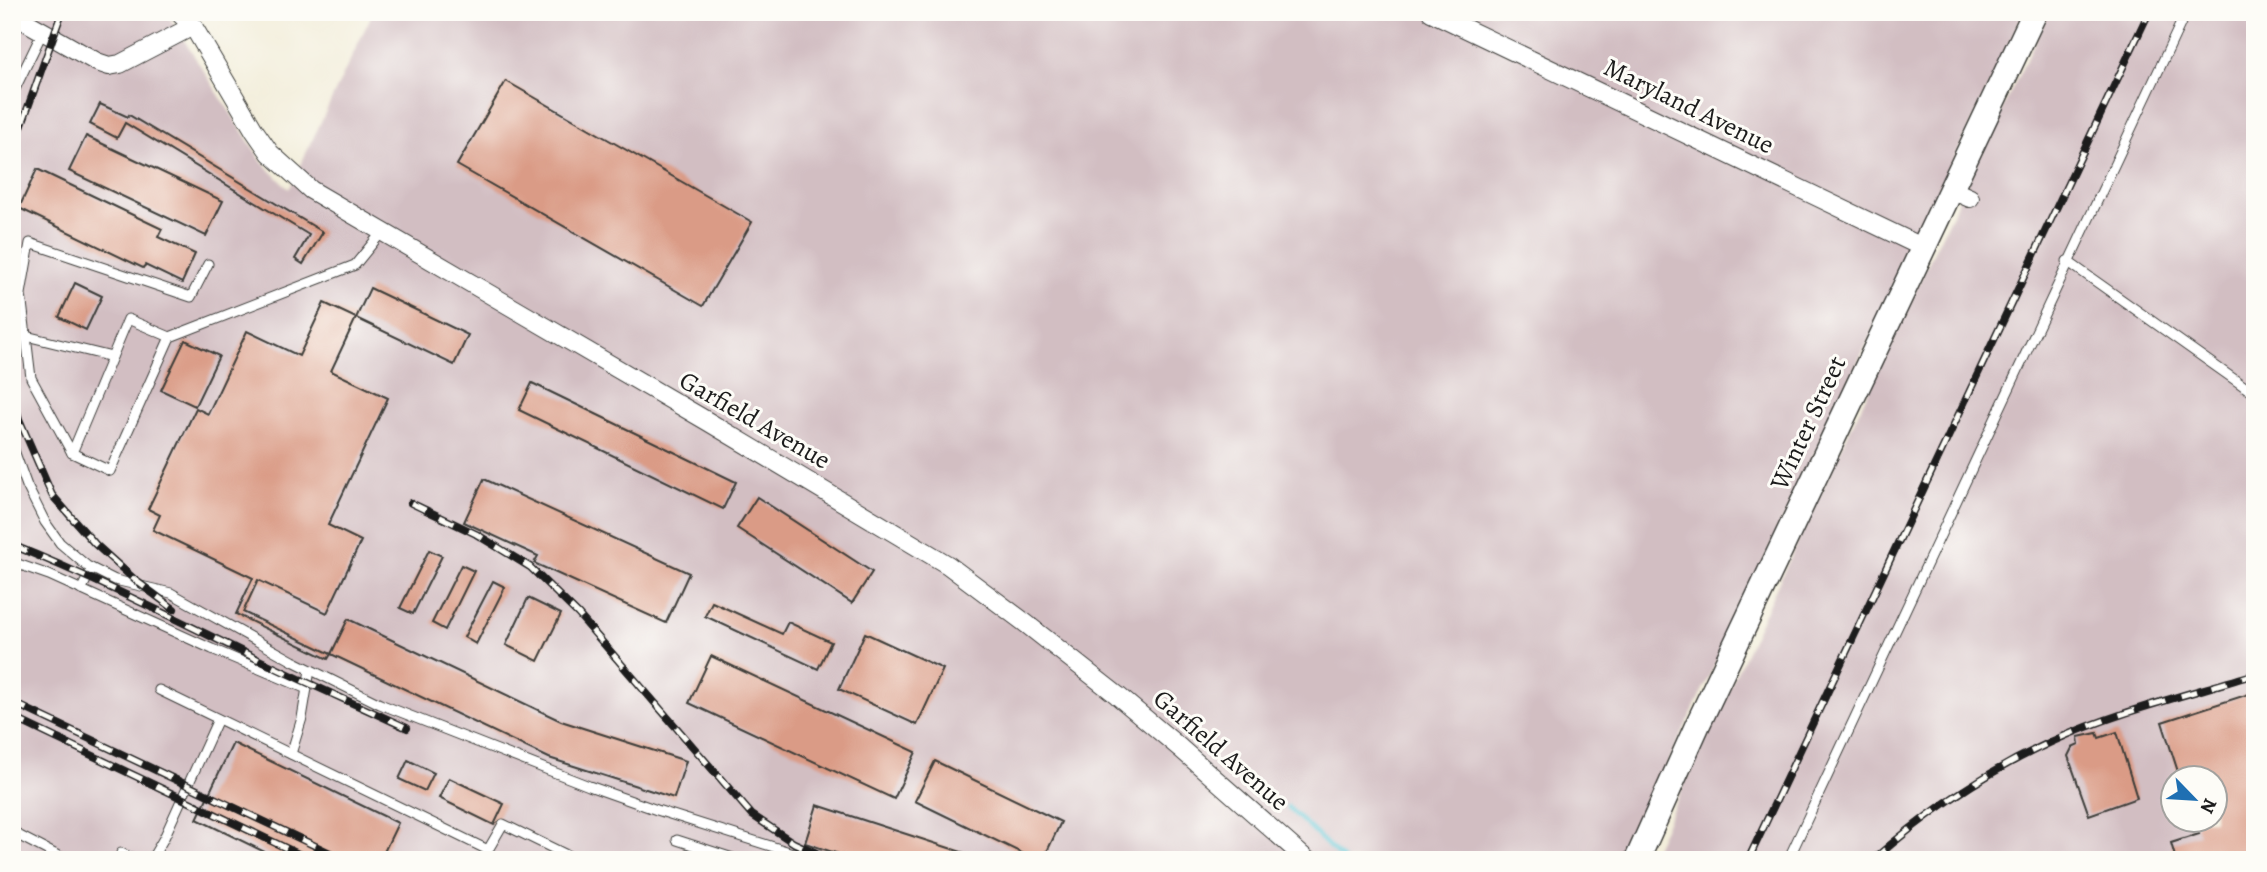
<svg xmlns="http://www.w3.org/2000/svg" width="2267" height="872" font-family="Alegreya,serif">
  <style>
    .industrial { fill: #d2bec2; fill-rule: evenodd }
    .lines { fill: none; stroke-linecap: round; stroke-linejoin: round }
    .stream { stroke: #56c0d2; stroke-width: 5 }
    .building { fill: #da9b86 }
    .lane-casing { stroke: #3c3c39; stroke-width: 11 }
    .street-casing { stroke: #3c3c39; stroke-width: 20 }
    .secondary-casing { stroke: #3c3c39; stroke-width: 27 }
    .lane { stroke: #fff; stroke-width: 9 }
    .street { stroke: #fff; stroke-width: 18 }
    .secondary { stroke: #fff; stroke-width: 24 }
    .rail-casing { stroke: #1c1c1c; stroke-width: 8 }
    .rail { stroke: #fdfcf7; stroke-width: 5; stroke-dasharray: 16; stroke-linecap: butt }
    .labels { text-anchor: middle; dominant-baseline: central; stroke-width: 6; stroke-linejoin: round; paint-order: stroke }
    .street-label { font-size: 26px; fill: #1c1c1c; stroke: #fdfcf7 }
  </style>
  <rect width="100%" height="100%" fill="#fdfcf7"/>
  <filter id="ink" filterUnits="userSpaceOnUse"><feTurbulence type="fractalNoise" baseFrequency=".0143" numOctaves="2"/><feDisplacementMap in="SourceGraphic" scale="14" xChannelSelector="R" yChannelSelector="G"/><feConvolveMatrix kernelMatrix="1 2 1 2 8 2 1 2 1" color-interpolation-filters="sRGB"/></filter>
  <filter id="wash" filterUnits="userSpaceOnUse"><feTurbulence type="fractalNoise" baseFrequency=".00686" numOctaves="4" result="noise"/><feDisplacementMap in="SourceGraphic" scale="28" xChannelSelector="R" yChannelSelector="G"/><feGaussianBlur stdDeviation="1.57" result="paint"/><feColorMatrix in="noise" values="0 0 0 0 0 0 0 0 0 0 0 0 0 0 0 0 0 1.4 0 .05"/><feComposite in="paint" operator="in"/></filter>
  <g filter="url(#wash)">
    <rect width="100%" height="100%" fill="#f3eedb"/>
    <!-- industrial -->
    <g class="industrial">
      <polygon points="12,12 166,12 262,162 289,189 373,12 2024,12 1622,860 12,860"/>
      <path d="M 2049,12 L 2255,12 L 2255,860 L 1649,860 L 1922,276 ZM 2172,778 L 2214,778 L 2214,820 L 2172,820 Z"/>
    </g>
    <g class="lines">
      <!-- stream -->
      <polyline class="stream" points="1288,807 1343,860"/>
    </g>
    <g id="blocks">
      <!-- building -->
      <g class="building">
        <polygon points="506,81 752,222 703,306 457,165"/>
        <polygon points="100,104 128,117 129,115 323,232 303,264 295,259 309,235 125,123 117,138 90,124"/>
        <polygon points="86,136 223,201 206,236 69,171"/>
        <polygon points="37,169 162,229 158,237 195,254 182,283 145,265 143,268 19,208"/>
        <polygon points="75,283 102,296 86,330 59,317"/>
        <polygon points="370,288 468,335 454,365 356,318"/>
        <polygon points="324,303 356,318 331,371 388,398 328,525 361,541 327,613 258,580 243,612 331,654 328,659 236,614 253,578 153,530 160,515 148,509 196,408 208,414 247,331 299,356"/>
        <polygon points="185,340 219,356 195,406 161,390"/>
        <polygon points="532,383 736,482 723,509 519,410"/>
        <polygon points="484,479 689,573 666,623 534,563 538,556 464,522"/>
        <polygon points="757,497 872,572 852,603 737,528"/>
        <polygon points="429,550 442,556 413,614 400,608"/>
        <polygon points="461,565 474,571 445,630 432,623"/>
        <polygon points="493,581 505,587 476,644 464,637"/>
        <polygon points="528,598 561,614 538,661 506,645"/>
        <polygon points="712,602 782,634 788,622 831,642 818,669 705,616"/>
        <polygon points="348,619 561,721 686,761 674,798 549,758 331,654"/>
        <polygon points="865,633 943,669 917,725 839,689"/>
        <polygon points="711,656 916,752 894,799 689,703"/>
        <polygon points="2255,692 2255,860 2176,860 2171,843 2199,834 2194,820 2214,820 2214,778 2180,778 2162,722"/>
        <polygon points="2117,732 2137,798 2089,815 2068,756 2072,748 2079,745 2078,737 2097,733 2099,738"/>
        <polygon points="233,743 398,823 384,852 401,860 281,860 197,819"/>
        <polygon points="408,760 434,773 425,791 399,779"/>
        <polygon points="935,761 1061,822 1043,860 1036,860 915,801"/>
        <polygon points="449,778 504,804 494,825 439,798"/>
        <polygon points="817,805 983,859 983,860 857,860 805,843"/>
      </g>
    </g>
  </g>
  <g filter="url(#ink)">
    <use href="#blocks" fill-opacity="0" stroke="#3c3c39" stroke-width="2"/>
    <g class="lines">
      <defs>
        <g id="lane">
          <polyline points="12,95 43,31"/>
          <polyline points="2067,261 2255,394"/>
          <polyline points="26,336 112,357"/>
          <polyline points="170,337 128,319 72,453 110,471 170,337 355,265 381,233"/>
          <polyline points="12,445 27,486 45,522 60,543 87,566 115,580 171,593 293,661 380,704 589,786 657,810 802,856 806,860"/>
          <polyline points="72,453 31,378 21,294 30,243 191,297 208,264"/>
          <polyline points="12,562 49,575 212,649 307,689"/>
          <polyline points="81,590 92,569"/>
          <polyline points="159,690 488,850 503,824 577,860"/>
          <polyline points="291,754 302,718 310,670"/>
          <polyline points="12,832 66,860"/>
          <polyline points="677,840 739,860"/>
          <polyline points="121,853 138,860"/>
          <polyline points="151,860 164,838 218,719"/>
          <polyline points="1788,860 2186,12"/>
        </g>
        <g id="street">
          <polyline points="178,12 193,26 254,130 270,153 311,190 707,421 948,565 1024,622 1117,695 1180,748 1307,860"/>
          <polyline points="1431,12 1924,248"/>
          <polyline points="12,14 97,62 109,66 120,64 193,26"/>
          <polyline points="1952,190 1970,198"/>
        </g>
        <polyline id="secondary" points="1637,860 1697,726 2035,12"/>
      </defs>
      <!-- lane casing -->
      <use href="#lane" class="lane-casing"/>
      <!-- street casing -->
      <use href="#street" class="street-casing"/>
      <!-- secondary casing -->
      <use href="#secondary" class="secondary-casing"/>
      <!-- lane -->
      <use href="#lane" class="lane"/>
      <!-- street -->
      <use href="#street" class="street"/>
      <!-- secondary -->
      <use href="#secondary" class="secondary"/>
      <defs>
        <g id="rail">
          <polyline points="12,152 62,12"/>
          <polyline points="12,394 19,419 52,495 95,544 135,580 174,609"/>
          <polyline points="411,503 476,534 530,567 578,614 752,815 794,843 832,860"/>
          <path d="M 12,545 C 95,578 173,618 253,657 C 304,682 356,704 407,728"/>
          <polyline points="12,702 345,860"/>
          <polyline points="12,717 311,860"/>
          <polyline points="1748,860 2149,12"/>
          <path d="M 1873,860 C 1927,812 1986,772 2051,742 C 2116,712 2187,695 2255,674"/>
        </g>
      </defs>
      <!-- rail casing -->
      <use href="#rail" class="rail-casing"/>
      <!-- rail -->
      <use href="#rail" class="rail"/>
    </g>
  </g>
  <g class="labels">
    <!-- street labels -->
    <g class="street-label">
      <text transform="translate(1689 106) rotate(26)">Maryland Avenue</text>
      <text transform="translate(755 420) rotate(30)">Garfield Avenue</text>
      <text transform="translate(1808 423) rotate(-65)">Winter Street</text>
      <text transform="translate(1221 750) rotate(41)">Garfield Avenue</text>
    </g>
  </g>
  <!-- margin -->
  <rect width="2267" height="872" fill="none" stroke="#fdfcf7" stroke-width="42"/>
  <!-- north arrow -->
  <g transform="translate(2194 799) rotate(115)"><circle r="33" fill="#fdfcf7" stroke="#a3a29f" stroke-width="2"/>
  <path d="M0-5L12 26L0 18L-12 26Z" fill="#1f6fb2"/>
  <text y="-10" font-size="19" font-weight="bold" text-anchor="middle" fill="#1c1c1c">N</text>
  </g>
</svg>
